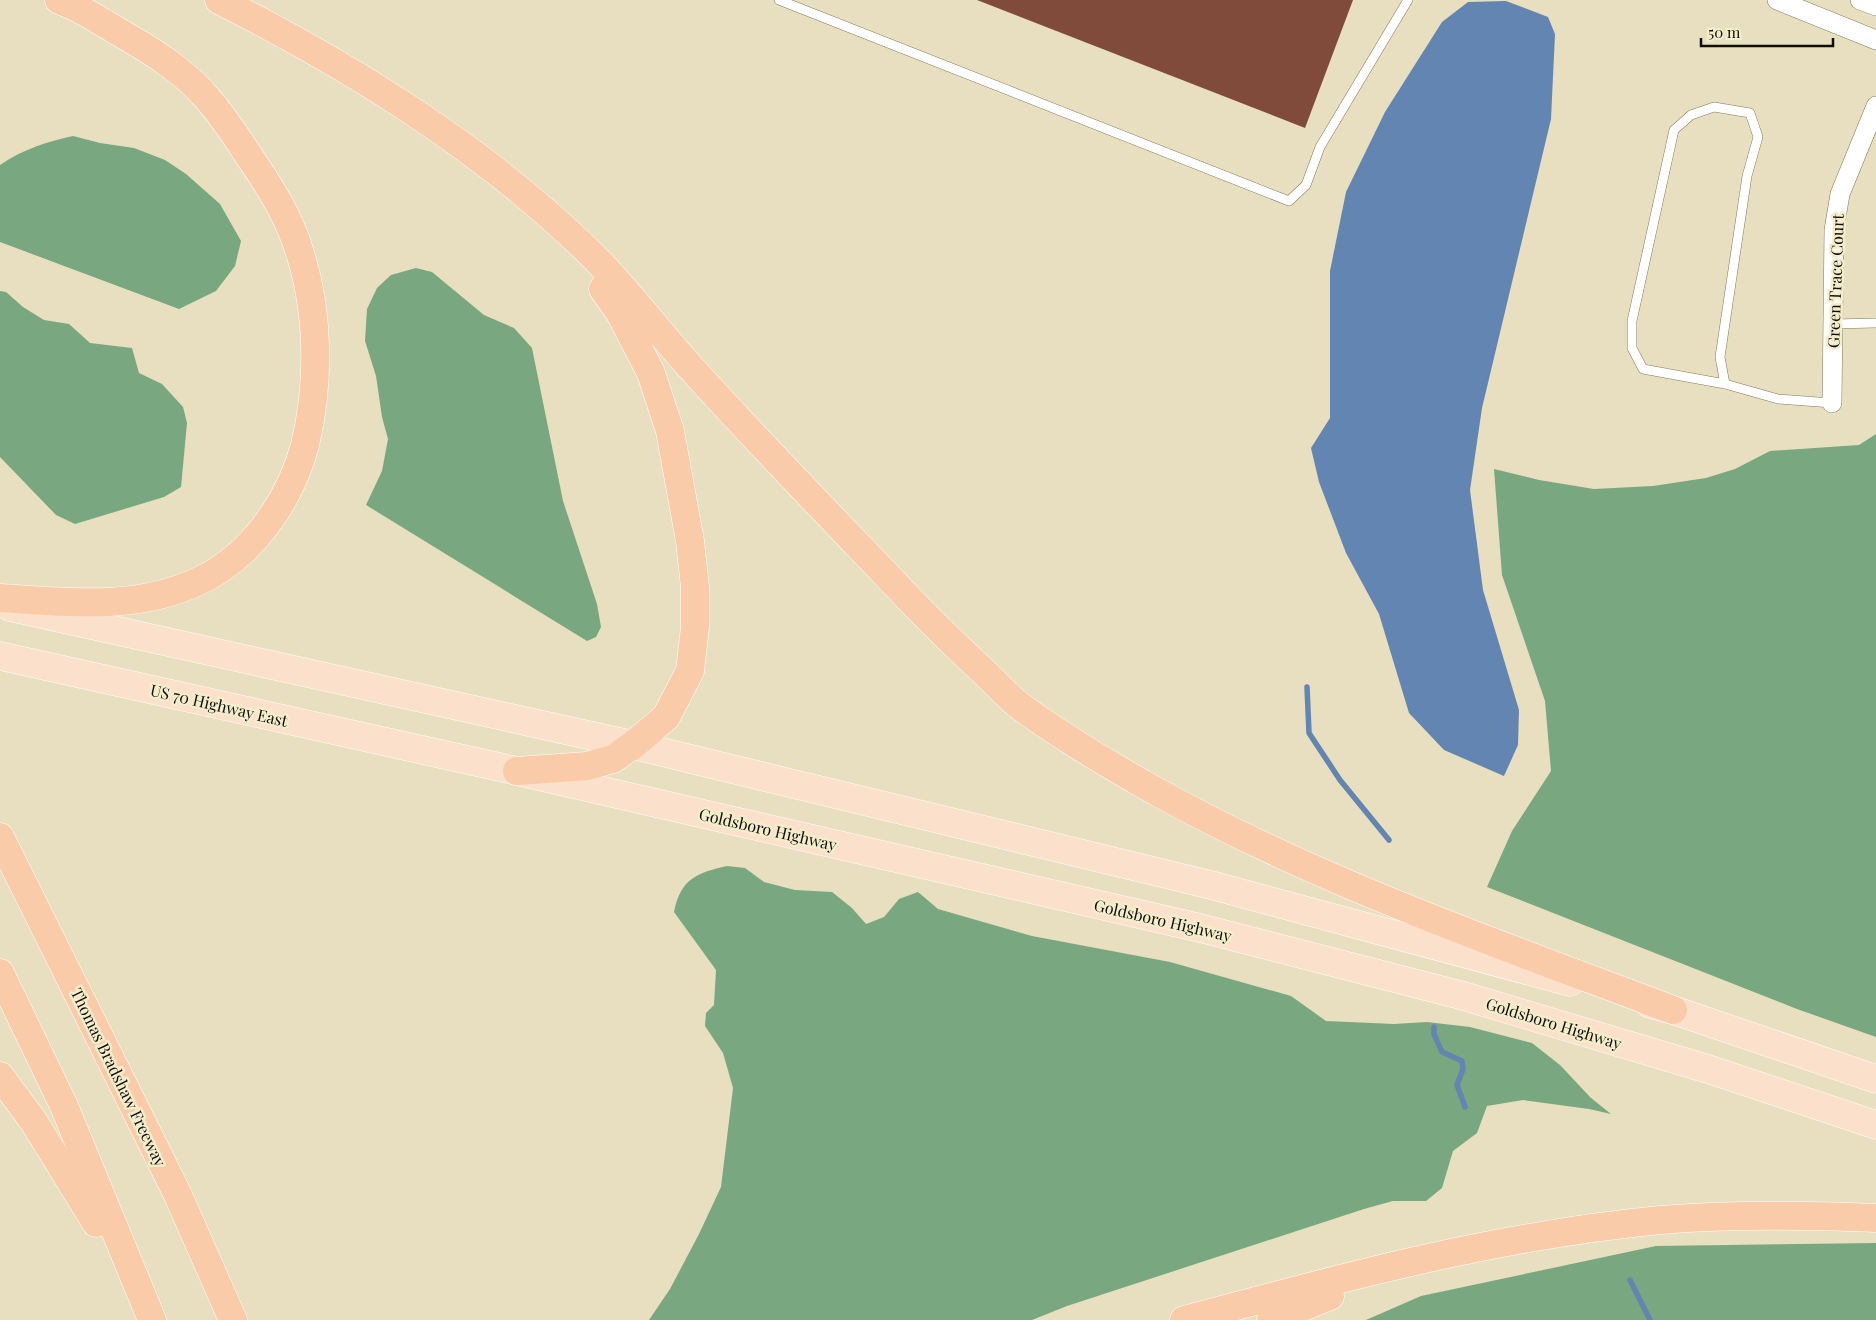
<svg xmlns="http://www.w3.org/2000/svg" width="1876" height="1320" font-family="'Playfair Display',serif">
  <style>
    .forest { fill: #79a880 }
    .water { fill: #6385b1 }
    .lines { fill: none; stroke-linecap: round; stroke-linejoin: round }
    .stream { stroke: #6385b1; stroke-width: 5.5 }
    .building { fill: #814b3b }
    .lane-casing { stroke: #817a5d; stroke-width: 10 }
    .street-casing { stroke: #817a5d; stroke-width: 20 }
    .primary-casing { stroke: #fff; stroke-width: 29 }
    .highway-casing { stroke: #fff; stroke-width: 29 }
    .lane { stroke: #fff; stroke-width: 9 }
    .street { stroke: #fff; stroke-width: 19 }
    .primary { stroke: #fbe0cb; stroke-width: 28 }
    .highway { stroke: #f9cba9; stroke-width: 28 }
    .labels { text-anchor: middle; dominant-baseline: central; stroke-width: 5; stroke-linejoin: round; paint-order: stroke }
    .street-label { font-size: 16px; fill: #100e04; stroke: #f4edcc }
  </style>
  <rect width="100%" height="100%" fill="#e7dfbf"/>
  <!-- forest -->
  <g class="forest">
    <path d="M 73,136 L 100,143 L 134,148 L 165,160 L 186,174 L 220,204 L 241,241 L 235,266 L 216,291 L 179,309 L 0,242 L 0,165 C 23,149 47,142 73,136 Z"/>
    <polygon points="416,268 432,272 484,315 514,328 532,348 563,501 597,604 601,627 596,637 587,641 366,505 382,471 388,439 382,417 376,376 365,341 367,309 377,288 391,275"/>
    <polygon points="0,291 6,292 23,307 44,320 69,324 90,343 132,348 139,373 162,384 183,407 187,423 181,487 164,497 75,524 56,515 0,457"/>
    <polygon points="1876,434 1876,1037 1797,1009 1487,887 1512,831 1551,771 1545,701 1502,575 1494,469 1539,480 1594,489 1653,486 1706,478 1735,469 1770,451 1859,445"/>
    <path d="M 727,866 L 745,868 L 764,882 L 795,890 L 832,892 L 852,908 L 866,924 L 884,917 L 899,899 L 918,892 L 938,909 L 1032,936 L 1170,962 L 1291,996 L 1326,1021 L 1394,1024 L 1427,1022 L 1470,1027 L 1532,1043 L 1560,1065 L 1591,1098 L 1611,1114 L 1589,1109 L 1523,1100 L 1487,1106 L 1477,1133 L 1453,1151 L 1442,1188 L 1426,1201 L 1393,1201 L 1364,1209 L 1067,1306 L 1032,1320 L 649,1320 L 670,1289 L 699,1234 L 721,1187 L 733,1088 L 723,1053 L 705,1026 L 706,1013 L 714,1005 L 716,970 L 674,912 C 681,878 697,873 727,866 Z"/>
    <polygon points="1876,1243 1876,1320 1366,1320 1421,1296 1656,1246"/>
  </g>
  <!-- water -->
  <polygon class="water" points="1506,1 1548,17 1555,34 1551,119 1482,408 1470,490 1483,590 1519,710 1518,745 1504,776 1444,750 1409,713 1379,614 1346,553 1319,482 1311,448 1330,418 1330,271 1346,192 1385,112 1442,22 1468,2"/>
  <g class="lines">
    <!-- stream -->
    <g class="stream">
      <polyline points="1307,687 1309,733 1340,780 1389,840"/>
      <polyline points="1434,1027 1434,1034 1442,1052 1462,1061 1463,1069 1457,1085 1465,1107"/>
      <polyline points="1630,1280 1650,1320"/>
    </g>
  </g>
  <!-- building -->
  <polygon class="building" points="977,0 1353,0 1305,128"/>
  <g class="lines">
    <defs>
      <g id="lane">
        <polyline points="779,0 1289,201 1306,185 1320,147 1408,0"/>
        <polyline points="1833,324 1876,323"/>
        <polyline points="1725,384 1643,369 1632,348 1632,321 1674,130 1691,115 1714,107 1750,113 1758,137 1747,176 1720,357 1725,384 1778,399 1832,403"/>
      </g>
      <g id="street">
        <polyline points="1777,0 1876,40"/>
        <polyline points="1860,0 1876,6"/>
        <polyline points="1832,403 1834,230 1840,194 1876,106"/>
      </g>
      <g id="primary">
        <polyline points="10,607 633,745 1211,885 1570,982"/>
        <polyline points="0,656 517,771 1200,928 1460,995 1708,1069 1876,1125"/>
        <polyline points="1650,1004 1673,1010 1876,1079"/>
      </g>
      <g id="highway">
        <path d="M 219,0 C 353,68 483,148 591,254 C 627,289 658,332 692,369 C 759,443 828,514 897,586 C 926,617 956,646 987,675 C 998,685 1008,697 1020,706 C 1060,736 1106,763 1150,788 C 1316,881 1496,943 1673,1010"/>
        <path d="M 0,598 C 67,602 136,611 199,581 C 252,556 290,501 305,445 C 320,382 319,311 299,250 C 289,217 270,187 251,159 C 237,138 224,117 207,98 C 183,70 149,49 117,31 C 99,20 79,7 59,0"/>
        <polyline points="517,771 587,766 613,759 633,745 666,717 690,671 695,627 695,587 690,541 670,431 651,373 620,313 603,289"/>
        <polyline points="0,837 177,1193 233,1320"/>
        <polyline points="0,973 64,1106 152,1320"/>
        <polyline points="0,1076 34,1122 96,1223"/>
        <path d="M 1184,1320 C 1340,1278 1499,1235 1661,1220 C 1732,1214 1805,1215 1876,1218"/>
        <polyline points="1271,1320 1330,1296"/>
      </g>
    </defs>
    <!-- lane casing -->
    <use href="#lane" class="lane-casing"/>
    <!-- street casing -->
    <use href="#street" class="street-casing"/>
    <!-- primary casing -->
    <use href="#primary" class="primary-casing"/>
    <!-- highway casing -->
    <use href="#highway" class="highway-casing"/>
    <!-- lane -->
    <use href="#lane" class="lane"/>
    <!-- street -->
    <use href="#street" class="street"/>
    <!-- primary -->
    <use href="#primary" class="primary"/>
    <!-- highway -->
    <use href="#highway" class="highway"/>
  </g>
  <g class="labels">
    <!-- street labels -->
    <g class="street-label">
      <text transform="translate(1835 281) rotate(-88)">Green Trace Court</text>
      <text transform="translate(219 705) rotate(13)">US 70 Highway East</text>
      <text transform="translate(768 829) rotate(13)">Goldsboro Highway</text>
      <text transform="translate(1163 920) rotate(13)">Goldsboro Highway</text>
      <text transform="translate(1554 1023) rotate(17)">Goldsboro Highway</text>
      <text transform="translate(119 1077) rotate(64)">Thomas Bradshaw Freeway</text>
    </g>
  </g>
  <!-- scale -->
  <path d="M1701 38v8h132v-8" fill="none" stroke="#100e04" stroke-width="2.5"/>
  <text x="1708" y="38" font-size="15" fill="#100e04" stroke="#f4edcc" stroke-width="4" paint-order="stroke">50 m</text>
</svg>
